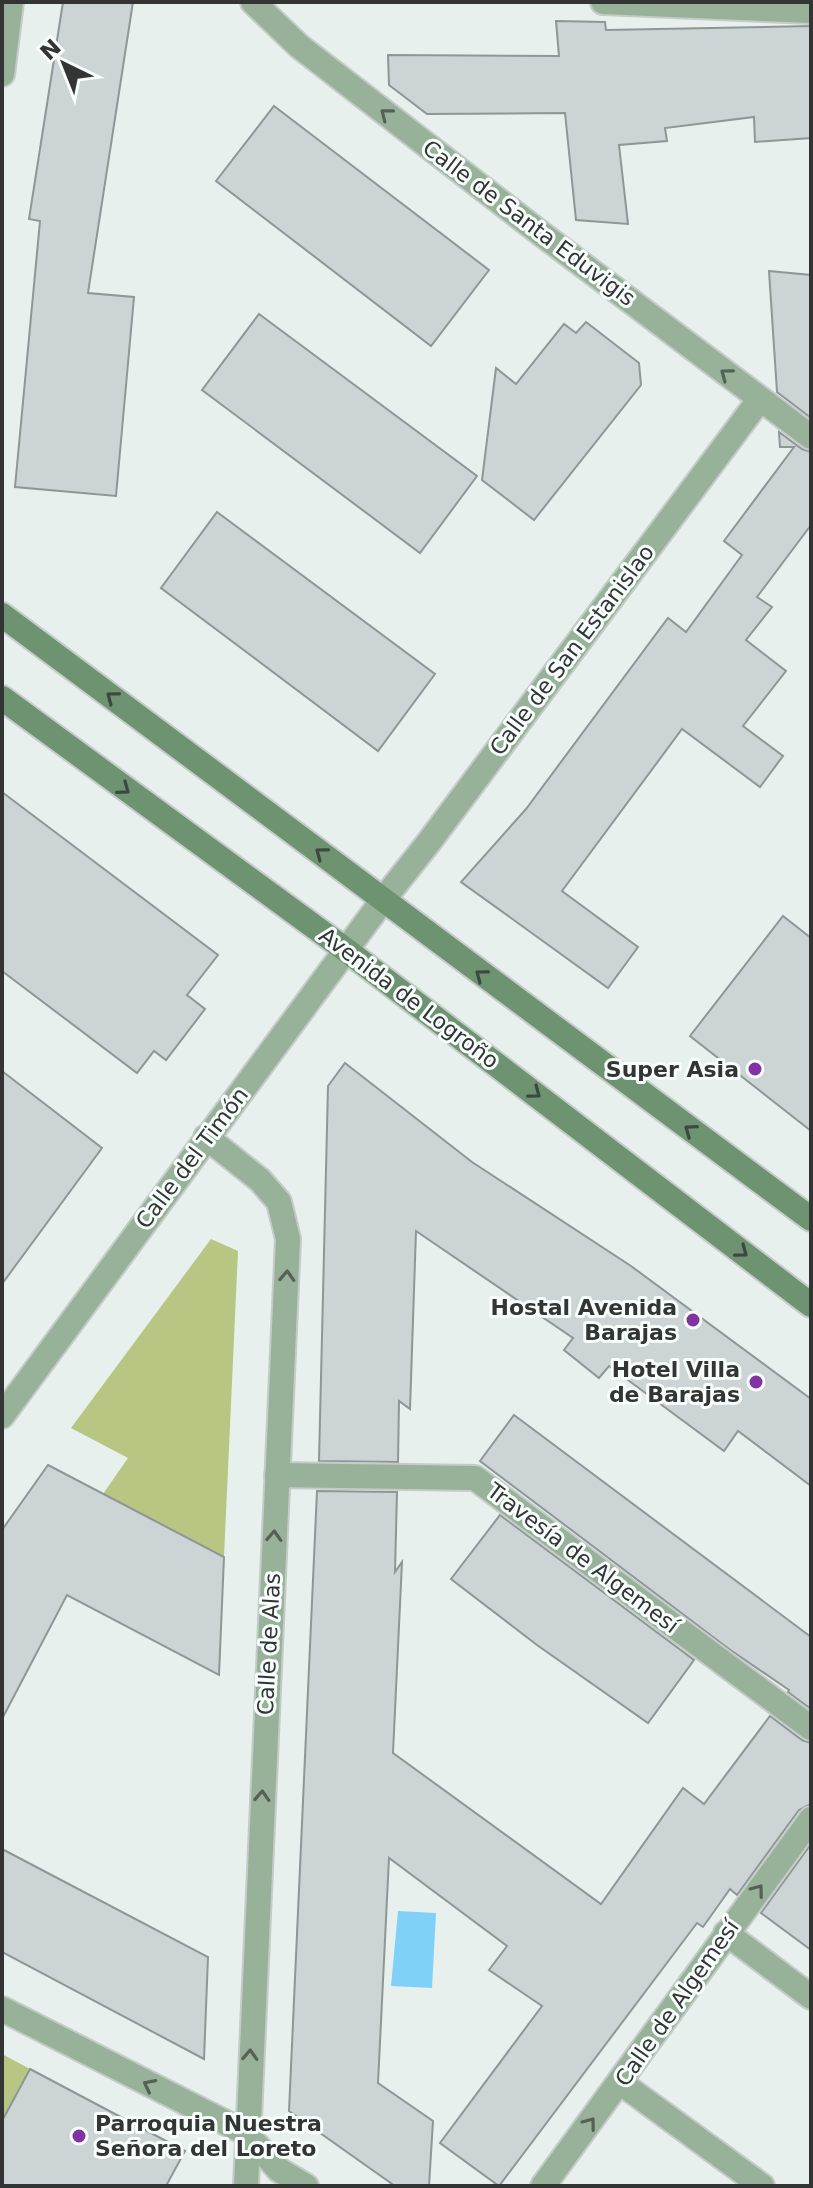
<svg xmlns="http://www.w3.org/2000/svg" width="813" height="2188" font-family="'DejaVu Sans',sans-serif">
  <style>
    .green { fill: #b7c683 }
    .water { fill: #80d1f7 }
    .building { fill: #ccd4d5; stroke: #8e9696; stroke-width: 2 }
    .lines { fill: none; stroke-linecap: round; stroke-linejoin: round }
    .street-casing { stroke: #c4cbc8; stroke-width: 28 }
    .secondary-casing { stroke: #c4cbc8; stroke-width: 28 }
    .street { stroke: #98b199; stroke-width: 24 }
    .secondary { stroke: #6e9371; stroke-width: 24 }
    .oneway { stroke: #566057 }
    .oneway2 { stroke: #3e4840 }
    .poi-dot { fill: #8133a3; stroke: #f6fdfb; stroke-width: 3 }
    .labels { text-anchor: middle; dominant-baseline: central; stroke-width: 6; stroke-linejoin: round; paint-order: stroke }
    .street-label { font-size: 22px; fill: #323534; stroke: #f6fdfb }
    .poi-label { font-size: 22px; font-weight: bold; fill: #323534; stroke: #f6fdfb; text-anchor: end }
  </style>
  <rect width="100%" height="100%" fill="#e8f0ed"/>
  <!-- green -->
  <g class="green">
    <polygon points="211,1239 238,1251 224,1557 103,1494 128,1458 71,1428"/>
    <polygon points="2,2054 30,2069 2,2121"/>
  </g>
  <!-- water -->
  <polygon class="water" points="398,1911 436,1913 432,1988 391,1986"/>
  <!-- building -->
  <g class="building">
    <polygon points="63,2 133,2 88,293 134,297 116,496 15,487 40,221 29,219"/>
    <polygon points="556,21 605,22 606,30 811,26 811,138 755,142 754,117 665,128 667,141 619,145 628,224 576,220 565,113 427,114 389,85 388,55 559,56"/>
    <polygon points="274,106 489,270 431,346 216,181"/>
    <polygon points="769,271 811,275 811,418 777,392"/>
    <polygon points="259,314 477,476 420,553 202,390"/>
    <polygon points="586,322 639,363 641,385 534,520 482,480 496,368 516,384 564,324 576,333"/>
    <polygon points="779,432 802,449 811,452 811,525 757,597 772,607 746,640 786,671 743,726 783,756 760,787 682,729 562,891 638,947 608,988 461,882 526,809 668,618 686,632 742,555 724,541 794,447 780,447"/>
    <polygon points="217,512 435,674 378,751 161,588"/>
    <polygon points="2,792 218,955 187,995 205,1009 166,1060 154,1051 137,1073 2,971"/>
    <polygon points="783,916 811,938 811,1131 690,1036"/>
    <polygon points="345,1063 472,1162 631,1266 811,1399 811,1486 738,1431 724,1451 609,1366 599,1378 564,1350 573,1338 416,1231 410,1409 399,1401 398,1462 319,1461 328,1086"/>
    <polygon points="2,1071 102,1148 2,1284"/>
    <polygon points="514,1415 811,1637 811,1709 788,1692 789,1690 729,1649 480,1461"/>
    <polygon points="48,1465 224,1557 219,1675 67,1595 2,1719 2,1530"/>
    <polygon points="317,1491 397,1492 395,1572 402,1562 393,1753 601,1904 683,1788 704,1804 770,1716 802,1740 811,1743 811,1804 799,1810 737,1895 730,1889 703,1927 697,1923 499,2186 440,2143 542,2006 489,1970 507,1946 389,1858 378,2083 433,2121 429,2186 395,2186 289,2111"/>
    <polygon points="500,1515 694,1660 648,1723 537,1645 451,1579"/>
    <polygon points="811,1844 811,1950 761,1913"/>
    <polygon points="2,1849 208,1957 204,2059 2,1952"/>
    <polygon points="30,2069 185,2151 166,2186 2,2186 2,2121"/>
  </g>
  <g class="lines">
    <defs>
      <g id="street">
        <polyline points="253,2 299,46 539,232 811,437"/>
        <polyline points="603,2 811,11"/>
        <polyline points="2,74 11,2"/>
        <polyline points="206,1137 260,1180 279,1202 288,1239 246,2186"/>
        <polyline points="2,1416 383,900 429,842 760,399"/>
        <polyline points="277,1475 475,1478 811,1728"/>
        <polyline points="726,1933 811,1997"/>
        <polyline points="2,2009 246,2133 279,2170 306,2186"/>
        <polyline points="621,2083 762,2186"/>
        <polyline points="543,2186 811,1819"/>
      </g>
      <g id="secondary">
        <polyline points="2,615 811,1219"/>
        <polyline points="2,698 346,950 811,1305"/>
      </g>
    </defs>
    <!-- street casing -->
    <use href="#street" class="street-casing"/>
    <!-- secondary casing -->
    <use href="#secondary" class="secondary-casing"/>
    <!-- street -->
    <use href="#street" class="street"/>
    <!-- secondary -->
    <use href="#secondary" class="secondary"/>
  </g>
  <!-- one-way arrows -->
  <defs><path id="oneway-chevron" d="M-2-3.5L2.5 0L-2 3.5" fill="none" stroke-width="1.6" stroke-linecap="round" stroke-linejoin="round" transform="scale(2)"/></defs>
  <g class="oneway">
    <use href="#oneway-chevron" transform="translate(386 114) rotate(-142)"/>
    <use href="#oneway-chevron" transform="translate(726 374) rotate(-143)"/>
    <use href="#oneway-chevron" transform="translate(287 1276) rotate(-87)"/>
    <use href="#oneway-chevron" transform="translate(274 1536) rotate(-87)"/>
    <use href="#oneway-chevron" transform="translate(262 1796) rotate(-87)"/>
    <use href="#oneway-chevron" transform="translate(758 1890) rotate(-53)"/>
    <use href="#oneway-chevron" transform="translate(250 2055) rotate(-87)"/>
    <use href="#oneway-chevron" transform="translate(149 2085) rotate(-153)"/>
    <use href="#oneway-chevron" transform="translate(590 2123) rotate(-53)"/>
  </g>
  <g class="oneway2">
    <use href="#oneway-chevron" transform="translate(112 697) rotate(-143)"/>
    <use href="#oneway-chevron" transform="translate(124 789) rotate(36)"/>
    <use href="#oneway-chevron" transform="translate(321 853) rotate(-143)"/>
    <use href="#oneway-chevron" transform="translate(481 975) rotate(-143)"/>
    <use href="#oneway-chevron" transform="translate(535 1093) rotate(37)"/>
    <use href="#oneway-chevron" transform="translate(690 1130) rotate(-144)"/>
    <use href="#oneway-chevron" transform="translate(742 1252) rotate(37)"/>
  </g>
  <!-- markers -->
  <g class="poi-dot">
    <circle cx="755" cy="1069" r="8"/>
    <circle cx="693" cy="1320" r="8"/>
    <circle cx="756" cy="1382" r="8"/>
    <circle cx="79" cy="2136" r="8"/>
  </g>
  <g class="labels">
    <!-- street labels -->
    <g class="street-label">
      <text transform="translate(529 223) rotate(37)">Calle de Santa Eduvigis</text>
      <text transform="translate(572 650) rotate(-53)">Calle de San Estanislao</text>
      <text transform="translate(409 998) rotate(37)">Avenida de Logroño</text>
      <text transform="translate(192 1158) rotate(-53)">Calle del Timón</text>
      <text transform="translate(583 1558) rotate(37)">Travesía de Algemesí</text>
      <text transform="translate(269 1644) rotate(-87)">Calle de Alas</text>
      <text transform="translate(677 2003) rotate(-55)">Calle de Algemesí</text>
    </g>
    <!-- poi labels -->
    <g class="poi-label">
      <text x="739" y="1069">Super Asia</text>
      <text x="677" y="1307">Hostal Avenida<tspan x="677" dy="25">Barajas</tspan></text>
      <text x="740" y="1369">Hotel Villa<tspan x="740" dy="25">de Barajas</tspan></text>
      <text x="95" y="2123" text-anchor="start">Parroquia Nuestra<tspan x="95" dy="25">Señora del Loreto</tspan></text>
    </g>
  </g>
  <!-- border -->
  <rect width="813" height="2188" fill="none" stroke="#323534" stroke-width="8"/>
  <!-- north arrow -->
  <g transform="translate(64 64) rotate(317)" stroke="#f6fdfb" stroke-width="6" paint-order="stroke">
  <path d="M0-6L14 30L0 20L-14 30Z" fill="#323534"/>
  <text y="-12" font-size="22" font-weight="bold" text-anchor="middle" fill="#323534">N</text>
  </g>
</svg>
